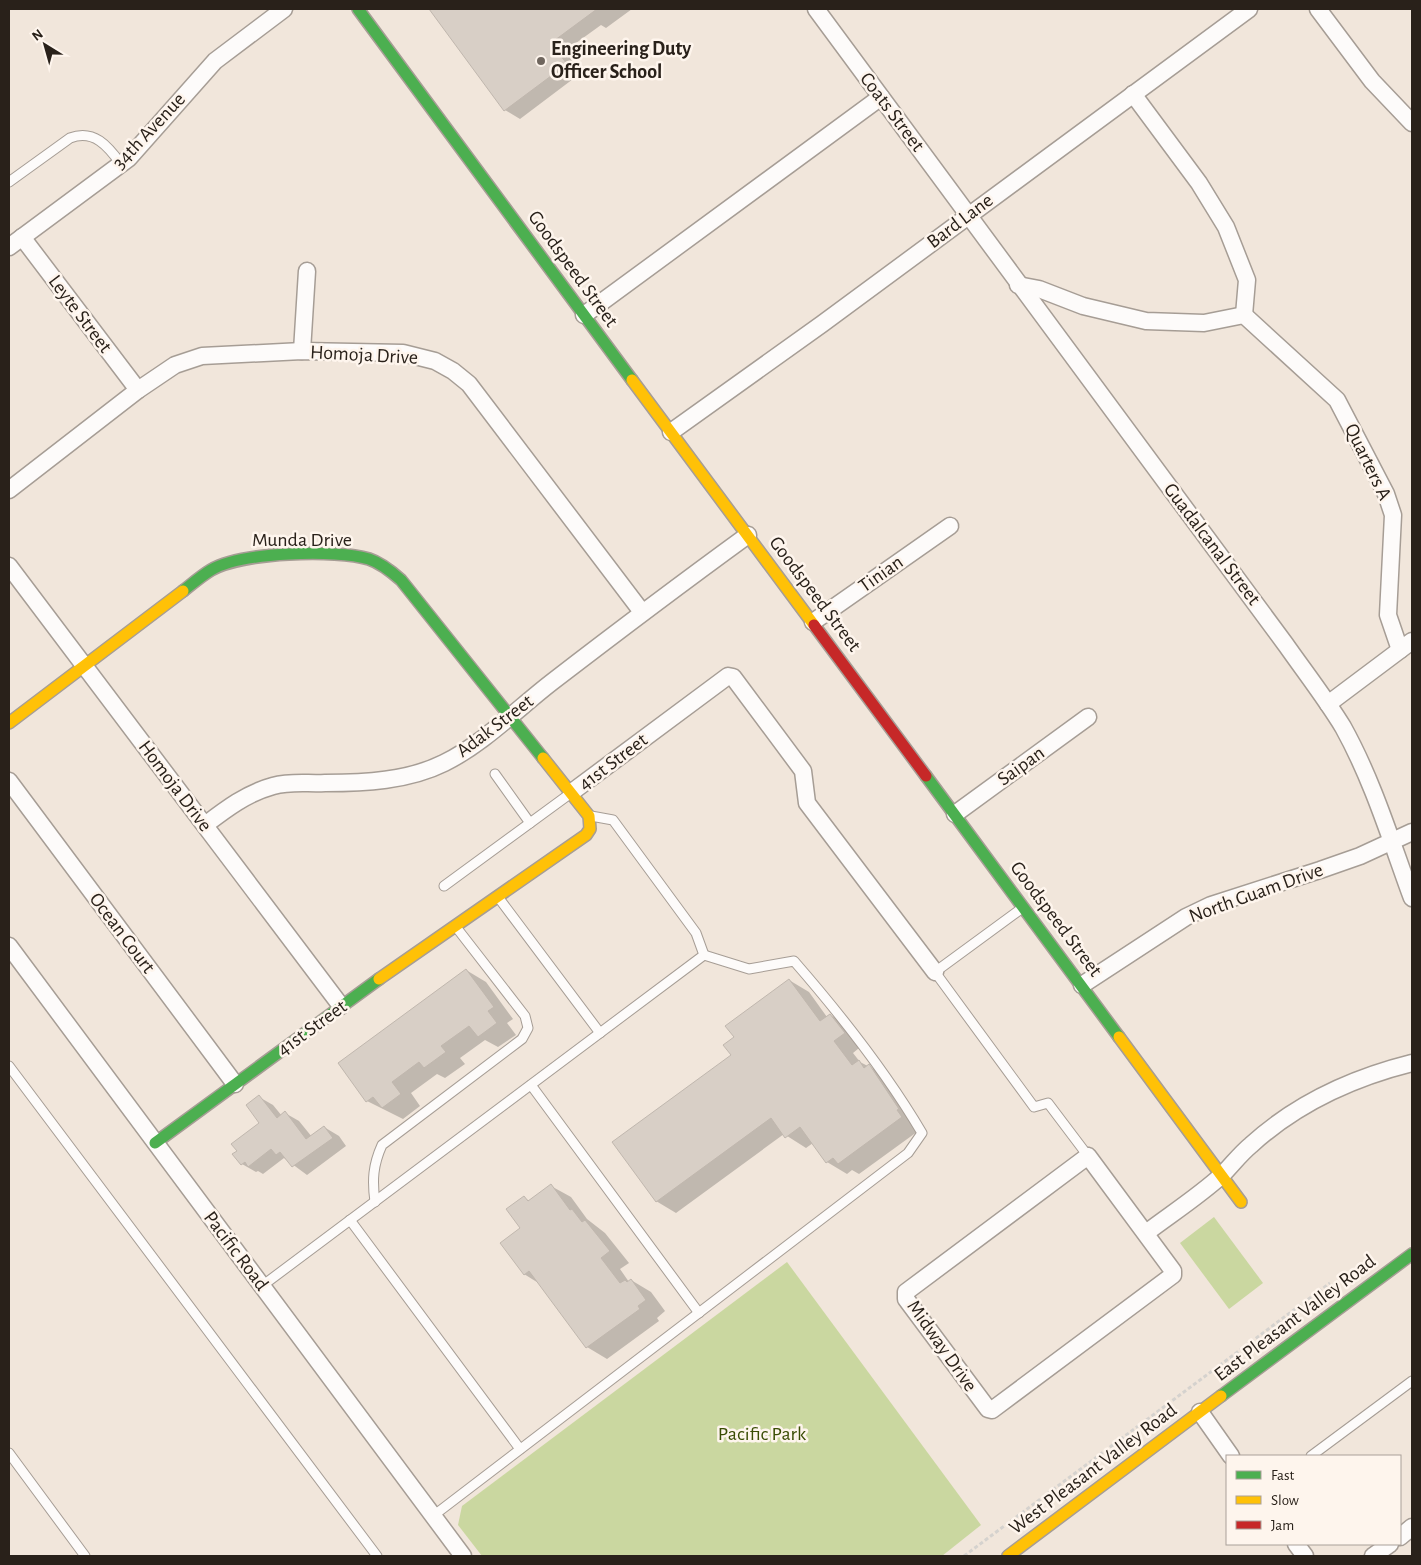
<svg xmlns="http://www.w3.org/2000/svg" width="1421" height="1565" font-family="'Alegreya Sans',sans-serif">
  <style>
    .green { fill: #cad7a0 }
    .shadow { fill: #0003 }
    .building { fill: #d8cfc6; stroke: #c0b7ae }
    .lines { fill: none; stroke-linecap: round; stroke-linejoin: round }
    .lane-casing { stroke: #a69d95; stroke-width: 11 }
    .street-casing { stroke: #a69d95; stroke-width: 19 }
    .fast-casing { stroke: #a69d95; stroke-width: 14 }
    .slow-casing { stroke: #a69d95; stroke-width: 14 }
    .jam-casing { stroke: #a69d95; stroke-width: 14 }
    .path { stroke: #d5d2ce; stroke-width: 3; stroke-dasharray: 4 2.5; stroke-linecap: butt }
    .lane { stroke: #fdfbfa; stroke-width: 9 }
    .street { stroke: #fdfbfa; stroke-width: 16 }
    .fast { stroke: #4caf50; stroke-width: 11 }
    .slow { stroke: #ffc107; stroke-width: 11 }
    .jam { stroke: #c62828; stroke-width: 11 }
    .poi-dot { fill: #6f665e; stroke: #fef5ed; stroke-width: 2 }
    .labels { text-anchor: middle; dominant-baseline: central; stroke-width: 5; stroke-linejoin: round; paint-order: stroke }
    .poi-label { font-size: 20px; font-weight: bold; fill: #29211a; stroke: #fef5ed; text-anchor: start }
    .street-label { font-size: 20px; fill: #29211a; stroke: #fef5ed }
    .park-label { font-size: 20px; fill: #3a4d04; stroke: #fef5ed }
  </style>
  <rect width="100%" height="100%" fill="#f1e6db"/>
  <!-- green -->
  <g class="green">
    <polygon points="1214,1217 1263,1283 1229,1309 1180,1243"/>
    <polygon points="787,1262 981,1525 942,1556 482,1556 458,1525 462,1506"/>
  </g>
  <!-- shadow -->
  <g class="shadow">
    <polygon points="430,9 632,9 606,28 601,25 565,51 581,73 520,119 505,110"/>
    <polygon points="466,970 486,982 513,1019 507,1023 516,1035 498,1047 485,1040 460,1058 465,1064 445,1078 437,1074 411,1093 420,1106 403,1119 367,1101"/>
    <polygon points="789,980 809,992 827,1017 830,1015 850,1026 864,1044 853,1053 860,1062 889,1077 921,1129 859,1174 852,1170 847,1174 827,1162 813,1143 806,1148 784,1134 676,1213 656,1201 732,1055 735,1037"/>
    <polygon points="259,1097 273,1105 282,1116 285,1113 299,1121 312,1137 324,1127 339,1136 346,1146 307,1175 284,1158 263,1174 258,1171 256,1172 242,1164 261,1123"/>
    <polygon points="551,1186 571,1197 587,1219 605,1233 629,1263 620,1269 629,1282 631,1280 651,1292 665,1311 657,1318 659,1321 607,1359 587,1347 540,1284 524,1274 521,1228 524,1198 530,1201"/>
  </g>
  <!-- building -->
  <g class="building">
    <polygon points="429,9 597,9 551,43 567,64 504,111"/>
    <polygon points="466,969 494,1007 488,1011 497,1023 478,1037 469,1026 441,1046 446,1052 424,1068 419,1062 392,1082 401,1094 382,1108 373,1097 366,1102 338,1063"/>
    <polygon points="789,979 820,1021 830,1014 845,1033 834,1041 852,1065 859,1060 864,1068 869,1064 899,1109 897,1110 902,1117 838,1164 833,1158 826,1163 800,1127 785,1138 771,1118 656,1202 612,1142 731,1055 723,1045 734,1037 725,1026"/>
    <polygon points="259,1095 277,1118 285,1111 306,1139 324,1126 333,1138 292,1167 280,1152 276,1155 271,1149 248,1167 245,1162 241,1165 232,1154 237,1151 231,1144 259,1123 246,1105"/>
    <polygon points="551,1184 570,1210 572,1209 582,1222 585,1220 610,1251 601,1258 620,1283 625,1280 627,1282 631,1279 646,1300 638,1306 640,1309 586,1348 529,1271 524,1275 500,1243 520,1228 506,1209 524,1196 528,1201"/>
  </g>
  <g class="lines">
    <defs>
      <g id="lane">
        <path d="M 9,182 L 70,138 C 94,129 108,146 121,164"/>
        <polyline points="495,774 530,823"/>
        <polyline points="444,886 571,793"/>
        <polyline points="498,897 600,1033"/>
        <polyline points="1021,909 935,972 1034,1107 1048,1103 1088,1156"/>
        <polyline points="9,1066 377,1556"/>
        <polyline points="531,1085 699,1313"/>
        <path d="M 375,1202 C 372,1180 373,1165 382,1145 L 522,1039 L 528,1028 L 525,1016 L 456,927"/>
        <polyline points="350,1220 520,1449"/>
        <polyline points="262,1286 704,955 696,933 613,820 591,816"/>
        <polyline points="9,1453 85,1556"/>
        <polyline points="1311,1456 1412,1381"/>
        <path d="M 433,1516 L 908,1153 L 922,1133 C 886,1072 841,1015 794,961 L 749,969 L 704,955"/>
      </g>
      <g id="street">
        <path d="M 816,9 L 1286,645 C 1305,672 1326,699 1343,727 C 1373,781 1391,841 1412,898"/>
        <polyline points="1318,9 1372,81 1412,123"/>
        <polyline points="1133,94 1199,183 1226,227 1247,280 1244,315"/>
        <polyline points="22,237 138,390"/>
        <polyline points="9,247 129,158 215,61 284,9"/>
        <polyline points="1018,285 1039,289 1083,306 1146,321 1204,323 1244,315 1337,400 1386,494 1393,515 1388,615 1400,650"/>
        <polyline points="584,315 881,97"/>
        <polyline points="302,351 307,271"/>
        <polyline points="671,432 822,324 1249,9"/>
        <polyline points="9,490 138,390 175,365 202,356 302,351 403,353 435,361 453,371 469,384 642,612"/>
        <polyline points="9,566 341,1006"/>
        <polyline points="813,622 950,526"/>
        <polyline points="1328,704 1412,641"/>
        <polyline points="9,781 235,1084"/>
        <polyline points="572,792 728,676 733,677 803,771 807,803 935,972"/>
        <polyline points="955,814 1088,717"/>
        <path d="M 205,825 C 226,809 247,793 273,786 C 291,781 308,784 325,783 C 364,783 408,781 444,763 C 483,744 517,709 552,682 C 617,632 682,583 748,535"/>
        <polyline points="9,946 463,1556"/>
        <polyline points="1082,985 1186,917 1211,905 1320,870 1360,856 1412,832"/>
        <polygon points="1088,1156 1173,1271 1173,1275 992,1410 988,1409 906,1299 906,1292"/>
        <path d="M 1146,1233 C 1171,1214 1199,1196 1222,1175 C 1232,1165 1240,1154 1251,1145 C 1297,1103 1352,1078 1412,1063"/>
        <polyline points="1200,1412 1231,1456"/>
        <polyline points="1400,1537 1412,1527"/>
        <polyline points="1296,1544 1305,1556"/>
        <polyline points="1373,1556 1390,1544"/>
      </g>
      <g id="fast">
        <polyline points="358,9 632,380"/>
        <path d="M 183,591 C 192,584 201,576 211,570 C 241,552 336,549 369,559 C 381,563 392,572 401,580 L 543,758"/>
        <polyline points="926,776 1119,1037"/>
        <polyline points="155,1143 379,979"/>
        <polyline points="1221,1396 1412,1254"/>
      </g>
      <g id="slow">
        <polyline points="632,380 814,625"/>
        <polyline points="9,723 183,591"/>
        <polyline points="379,979 586,835 590,829 589,816 543,758"/>
        <polyline points="1119,1037 1241,1202"/>
        <polyline points="1008,1556 1221,1396"/>
      </g>
      <polyline id="jam" points="814,625 926,776"/>
    </defs>
    <!-- lane casing -->
    <use href="#lane" class="lane-casing"/>
    <!-- street casing -->
    <use href="#street" class="street-casing"/>
    <!-- fast casing -->
    <use href="#fast" class="fast-casing"/>
    <!-- slow casing -->
    <use href="#slow" class="slow-casing"/>
    <!-- jam casing -->
    <use href="#jam" class="jam-casing"/>
    <!-- path -->
    <polyline class="path" points="964,1556 1330,1283"/>
    <!-- lane -->
    <use href="#lane" class="lane"/>
    <!-- street -->
    <use href="#street" class="street"/>
    <!-- fast -->
    <use href="#fast" class="fast"/>
    <!-- slow -->
    <use href="#slow" class="slow"/>
    <!-- jam -->
    <use href="#jam" class="jam"/>
  </g>
  <!-- markers -->
  <circle class="poi-dot" cx="541" cy="61" r="5"/>
  <g class="labels">
    <!-- poi labels -->
    <g class="poi-label">
      <text x="551" y="49">Engineering Duty<tspan x="551" dy="23">Officer School</tspan></text>
    </g>
    <!-- street labels -->
    <g class="street-label">
      <text transform="translate(892 112) rotate(53)">Coats Street</text>
      <text transform="translate(149 131) rotate(-47)">34th Avenue</text>
      <text transform="translate(960 221) rotate(-37)">Bard Lane</text>
      <text transform="translate(573 269) rotate(54)">Goodspeed Street</text>
      <text transform="translate(80 314) rotate(53)">Leyte Street</text>
      <text transform="translate(364 355) rotate(3)">Homoja Drive</text>
      <text transform="translate(1368 462) rotate(64)">Quarters A</text>
      <text x="302" y="540">Munda Drive</text>
      <text transform="translate(1212 544) rotate(53)">Guadalcanal Street</text>
      <text transform="translate(881 574) rotate(-35)">Tinian</text>
      <text transform="translate(815 594) rotate(53)">Goodspeed Street</text>
      <text transform="translate(495 726) rotate(-37)">Adak Street</text>
      <text transform="translate(613 762) rotate(-37)">41st Street</text>
      <text transform="translate(1021 766) rotate(-36)">Saipan</text>
      <text transform="translate(175 786) rotate(53)">Homoja Drive</text>
      <text transform="translate(1256 893) rotate(-20)">North Guam Drive</text>
      <text transform="translate(1056 919) rotate(53)">Goodspeed Street</text>
      <text transform="translate(122 933) rotate(53)">Ocean Court</text>
      <text transform="translate(312 1028) rotate(-36)">41st Street</text>
      <text transform="translate(236 1251) rotate(53)">Pacific Road</text>
      <text transform="translate(1295 1318) rotate(-37)">East Pleasant Valley Road</text>
      <text transform="translate(942 1346) rotate(55)">Midway Drive</text>
      <text transform="translate(1093 1469) rotate(-37)">West Pleasant Valley Road</text>
    </g>
    <!-- park labels -->
    <g class="park-label">
      <text x="762" y="1434">Pacific Park</text>
    </g>
  </g>
  <!-- border -->
  <rect width="1421" height="1565" fill="none" stroke="#29211a" stroke-width="20"/>
  <!-- legend -->
  <rect x="1226" y="1455" width="175" height="90" fill="#fef5ed" stroke="#a9a099"/>
  <rect x="1236" y="1471" width="25" height="8" fill="#4caf50" stroke="#a9a099"/>
  <text x="1271" y="1480" font-size="15" fill="#29211a">Fast</text>
  <rect x="1236" y="1496" width="25" height="8" fill="#ffc107" stroke="#a9a099"/>
  <text x="1271" y="1505" font-size="15" fill="#29211a">Slow</text>
  <rect x="1236" y="1521" width="25" height="8" fill="#c62828" stroke="#a9a099"/>
  <text x="1271" y="1530" font-size="15" fill="#29211a">Jam</text>
  <!-- north arrow -->
  <g transform="translate(45 45) rotate(323)" stroke="#fef5ed" stroke-width="4" paint-order="stroke">
  <path d="M0-4L9 19L0 12L-9 19Z" fill="#29211a"/>
  <text y="-8" font-size="14" font-weight="bold" text-anchor="middle" fill="#29211a">N</text>
  </g>
</svg>
